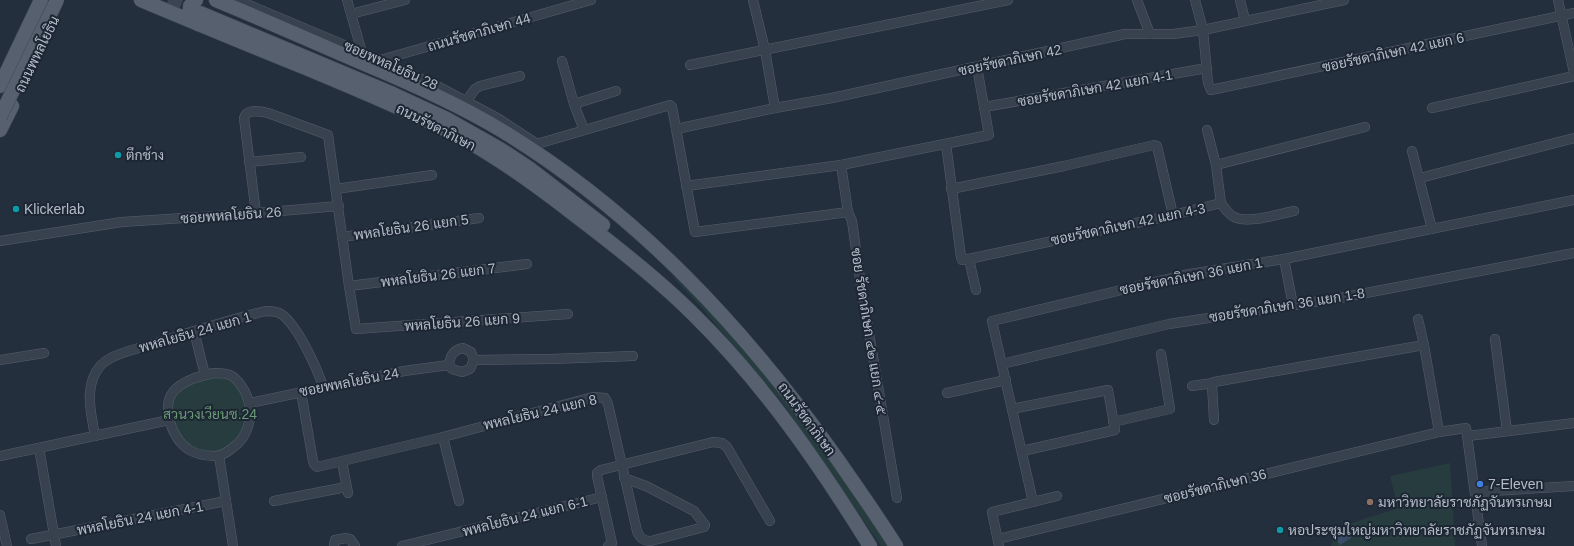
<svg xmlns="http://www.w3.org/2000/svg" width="1574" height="546" font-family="Arial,Sarabun,sans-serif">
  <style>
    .green { fill: #263c3f }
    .water { fill: #394c67 }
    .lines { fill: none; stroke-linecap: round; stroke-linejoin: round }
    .primary-tunnel { stroke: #3a4453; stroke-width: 14; stroke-dasharray: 14 7; stroke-linecap: butt }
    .street-casing { stroke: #565f6c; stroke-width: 10 }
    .primary-casing { stroke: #414a57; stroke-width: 15 }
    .street { stroke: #38414e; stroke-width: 9 }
    .primary { stroke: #56606e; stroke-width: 14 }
    .rail { stroke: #5a6575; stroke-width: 2; stroke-dasharray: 4 4; stroke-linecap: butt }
    .primary-bridge-casing { stroke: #414a57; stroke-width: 15; stroke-linecap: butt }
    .primary-bridge { stroke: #56606e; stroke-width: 14 }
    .culture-dot { fill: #0f9aa8; stroke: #1d2633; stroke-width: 1.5 }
    .shop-dot { fill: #3f7fe0; stroke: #1d2633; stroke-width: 1.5 }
    .education-dot { fill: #8d6e63; stroke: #1d2633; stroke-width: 1.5 }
    .labels { text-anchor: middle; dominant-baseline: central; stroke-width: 4; stroke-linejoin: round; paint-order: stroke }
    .street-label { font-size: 14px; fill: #b4bcc9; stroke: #1d2633 }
    .poi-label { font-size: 14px; fill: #b4bcc9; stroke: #1d2633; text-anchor: start }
    .park-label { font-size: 14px; fill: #6b9a76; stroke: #1d2633 }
  </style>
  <rect width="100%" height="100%" fill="#242f3e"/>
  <!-- green -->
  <g class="green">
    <polygon points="672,276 679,280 732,333 786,396 890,546 881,546 781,401 743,358 702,308"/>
    <polygon points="210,374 238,381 250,417 242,439 225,453 190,450 169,420 169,400 178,387"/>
    <polygon points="1450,463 1455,546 1331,546 1336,528 1398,508 1390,476"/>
  </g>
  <!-- water -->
  <polygon class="water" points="1354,525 1357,526 1351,532 1351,538 1340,545 1334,536 1338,528"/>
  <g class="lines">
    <!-- primary-tunnel -->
    <polyline class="primary-tunnel" points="168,0 200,13"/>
    <defs>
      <g id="street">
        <polyline points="237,0 380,60 439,87 499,119 537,144"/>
        <polyline points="347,0 363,56"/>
        <polyline points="753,0 765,50 775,108"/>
        <polyline points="1137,0 1150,34"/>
        <polyline points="1195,0 1203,30 1208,83 1211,90 1574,13"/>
        <polyline points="1240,0 1245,20"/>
        <polyline points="1558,0 1574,73"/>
        <polyline points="351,14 405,0"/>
        <polyline points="377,61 591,0"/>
        <polyline points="562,61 574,104 584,130"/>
        <polyline points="690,65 1008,0"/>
        <polyline points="467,100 475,89 480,86 520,76"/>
        <polyline points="574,104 616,91"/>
        <polyline points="984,107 1207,68"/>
        <polyline points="1432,108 1574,76"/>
        <polyline points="676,129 775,108 832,98 1125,34 1173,34 1203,30 1344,0"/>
        <polyline points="1207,130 1216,165"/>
        <polyline points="946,144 961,257 962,260 964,260 1173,215 1221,203 1216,165 1365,127"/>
        <polyline points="532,150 537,144 670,105 672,107 695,232 848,212"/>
        <polyline points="1412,151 1432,229"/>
        <polyline points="249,162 301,157"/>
        <polyline points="841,165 848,212 852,221 861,286 897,498"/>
        <polyline points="1420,178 1574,138"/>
        <polyline points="686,186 841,165 989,135 977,67"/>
        <polyline points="336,189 432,175"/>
        <polyline points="951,189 1064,166 1154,145 1157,146 1173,215"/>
        <path d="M 1221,203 C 1225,209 1228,214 1234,217 C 1248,224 1279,214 1294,211"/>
        <path d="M 256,213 L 244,118 C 247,108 260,111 268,113 L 328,135 L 349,286 L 356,329 L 568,314"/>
        <polyline points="342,237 479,218"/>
        <polyline points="0,241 122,222 245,214 339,206"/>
        <polyline points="969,259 976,290"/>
        <polyline points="1284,259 1293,305"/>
        <polyline points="349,286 527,264"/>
        <polyline points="1418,319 1424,345 1439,432"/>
        <polyline points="194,331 205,375"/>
        <polyline points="1495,339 1507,431"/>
        <path d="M 463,348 L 471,352 L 474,360 L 470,369 L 462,372 L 452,369 L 449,365 C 450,356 453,350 463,348 Z"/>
        <polyline points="0,360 44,353"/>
        <polyline points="474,360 551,359 633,356"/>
        <polyline points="1002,364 1169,324 1340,298 1574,253"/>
        <path d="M 214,373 C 221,373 227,373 232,376 C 237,379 241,385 244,390 C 255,410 251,436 231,449 C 226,453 221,456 214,456 C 204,456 191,453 183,445 C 171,433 162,406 173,392 C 183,380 200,376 214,373 Z"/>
        <polyline points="1192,386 1213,383"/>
        <path d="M 301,392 L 313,461 L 314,464 L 317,467 L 443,437 L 593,397 L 605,398 L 608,404 L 637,531 C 640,538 643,541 651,541 L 704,527 L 705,525 L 694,511 L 646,486 L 624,478"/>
        <polyline points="947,393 1006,380"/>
        <polyline points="250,403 404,371 449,365"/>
        <polyline points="1012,409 1108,390 1115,430 1022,451"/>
        <polyline points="1214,420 1212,385 1214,382 1424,345"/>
        <polyline points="1113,422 1170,409 1161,354"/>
        <path d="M 95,436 C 91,413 83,385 101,365 C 112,353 141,348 157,343 C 193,331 229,320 266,311 C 271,311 276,311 281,314 C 297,324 318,370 323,387"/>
        <polyline points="1468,436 1574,423"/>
        <polyline points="443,437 459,501"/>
        <polyline points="39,448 56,546"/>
        <polyline points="0,456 169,420"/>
        <polyline points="219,456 233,546"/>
        <polyline points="342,462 348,493"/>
        <polyline points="1476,492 1574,486"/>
        <polyline points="274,501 346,487"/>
        <polyline points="1033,502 992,321 1184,275 1284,259 1574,200"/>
        <polyline points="0,515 7,546"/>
        <polyline points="31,539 226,501"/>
        <polyline points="998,539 1439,432 1466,428 1482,546"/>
        <polyline points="334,546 335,540 346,538 350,539 355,546"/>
        <polyline points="402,546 602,497"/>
        <polyline points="608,546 612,543 597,476 597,473 601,470 713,442 722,443 727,447 770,521"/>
        <polyline points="999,546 992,512 1057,496"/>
      </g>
      <g id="primary">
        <path d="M 141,0 C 196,23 251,46 306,68 C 358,90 410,111 460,137 C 501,159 539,187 576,216 C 617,247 658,279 694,315 C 764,384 819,464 870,546"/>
        <polyline points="196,0 190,6 190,14 198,24"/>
        <path d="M 216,0 C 264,20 312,41 360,62 C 408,82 456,103 501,130 C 639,214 746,330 838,460 C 858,489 878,517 896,546"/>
        <polyline points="200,13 393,94 447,119 500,149 529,168 603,225"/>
        <polyline points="0,86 41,0"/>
        <polyline points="0,130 12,106"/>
      </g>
    </defs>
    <!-- street casing -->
    <use href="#street" class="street-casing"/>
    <!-- primary casing -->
    <use href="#primary" class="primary-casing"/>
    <!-- street -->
    <use href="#street" class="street"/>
    <!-- primary -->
    <use href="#primary" class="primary"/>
    <!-- rail -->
    <polyline class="rail" points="0,107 52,0"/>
    <defs>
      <polyline id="primary-bridge" points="0,117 57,0"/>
    </defs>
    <!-- primary-bridge casing -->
    <use href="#primary-bridge" class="primary-bridge-casing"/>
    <!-- primary-bridge -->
    <use href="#primary-bridge" class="primary-bridge"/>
  </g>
  <!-- markers -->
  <g class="culture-dot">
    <circle cx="118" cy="155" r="4"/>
    <circle cx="16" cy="209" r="4"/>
    <circle cx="1280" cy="530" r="4"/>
  </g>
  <circle class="shop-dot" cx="1480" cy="484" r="4"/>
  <circle class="education-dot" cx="1370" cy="502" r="4"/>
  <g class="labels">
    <!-- street labels -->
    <g class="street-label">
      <text transform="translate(479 32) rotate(-16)">ถนนรัชดาภิเษก 44</text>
      <text transform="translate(1393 52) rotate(-12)">ซอยรัชดาภิเษก 42 แยก 6</text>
      <text transform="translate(37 54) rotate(-64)">ถนนพหลโยธิน</text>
      <text transform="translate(1010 60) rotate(-12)">ซอยรัชดาภิเษก 42</text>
      <text transform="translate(391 65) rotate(24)">ซอยพหลโยธิน 28</text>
      <text transform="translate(1095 88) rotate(-10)">ซอยรัชดาภิเษก 42 แยก 4-1</text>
      <text transform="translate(436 127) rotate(27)">ถนนรัชดาภิเษก</text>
      <text transform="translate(231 215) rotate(-4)">ซอยพหลโยธิน 26</text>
      <text transform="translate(1128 224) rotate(-12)">ซอยรัชดาภิเษก 42 แยก 4-3</text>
      <text transform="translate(411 227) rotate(-8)">พหลโยธิน 26 แยก 5</text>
      <text transform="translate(438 275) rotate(-7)">พหลโยธิน 26 แยก 7</text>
      <text transform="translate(1191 276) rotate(-11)">ซอยรัชดาภิเษก 36 แยก 1</text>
      <text transform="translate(1287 305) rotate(-9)">ซอยรัชดาภิเษก 36 แยก 1-8</text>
      <text transform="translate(462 322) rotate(-4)">พหลโยธิน 26 แยก 9</text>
      <text transform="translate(869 331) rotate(81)">ซอย รัชดาภิเษก ๔๒ แยก ๔-๕</text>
      <text transform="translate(195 332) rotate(-16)">พหลโยธิน 24 แยก 1</text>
      <text transform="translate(349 382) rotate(-11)">ซอยพหลโยธิน 24</text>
      <text transform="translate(540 412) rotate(-13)">พหลโยธิน 24 แยก 8</text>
      <text transform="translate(807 419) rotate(54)">ถนนรัชดาภิเษก</text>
      <text transform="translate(1215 486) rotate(-14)">ซอยรัชดาภิเษก 36</text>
      <text transform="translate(525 516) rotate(-14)">พหลโยธิน 24 แยก 6-1</text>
      <text transform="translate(140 518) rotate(-11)">พหลโยธิน 24 แยก 4-1</text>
    </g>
    <!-- poi labels -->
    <g class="poi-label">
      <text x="126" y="155">ตึกช้าง</text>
      <text x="24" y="209">Klickerlab</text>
      <text x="1488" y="484">7-Eleven</text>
      <text x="1378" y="502">มหาวิทยาลัยราชภัฏจันทรเกษม</text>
      <text x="1288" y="530">หอประชุมใหญ่มหาวิทยาลัยราชภัฏจันทรเกษม</text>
    </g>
    <!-- park labels -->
    <g class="park-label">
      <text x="210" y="414">สวนวงเวียนซ.24</text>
    </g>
  </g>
</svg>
